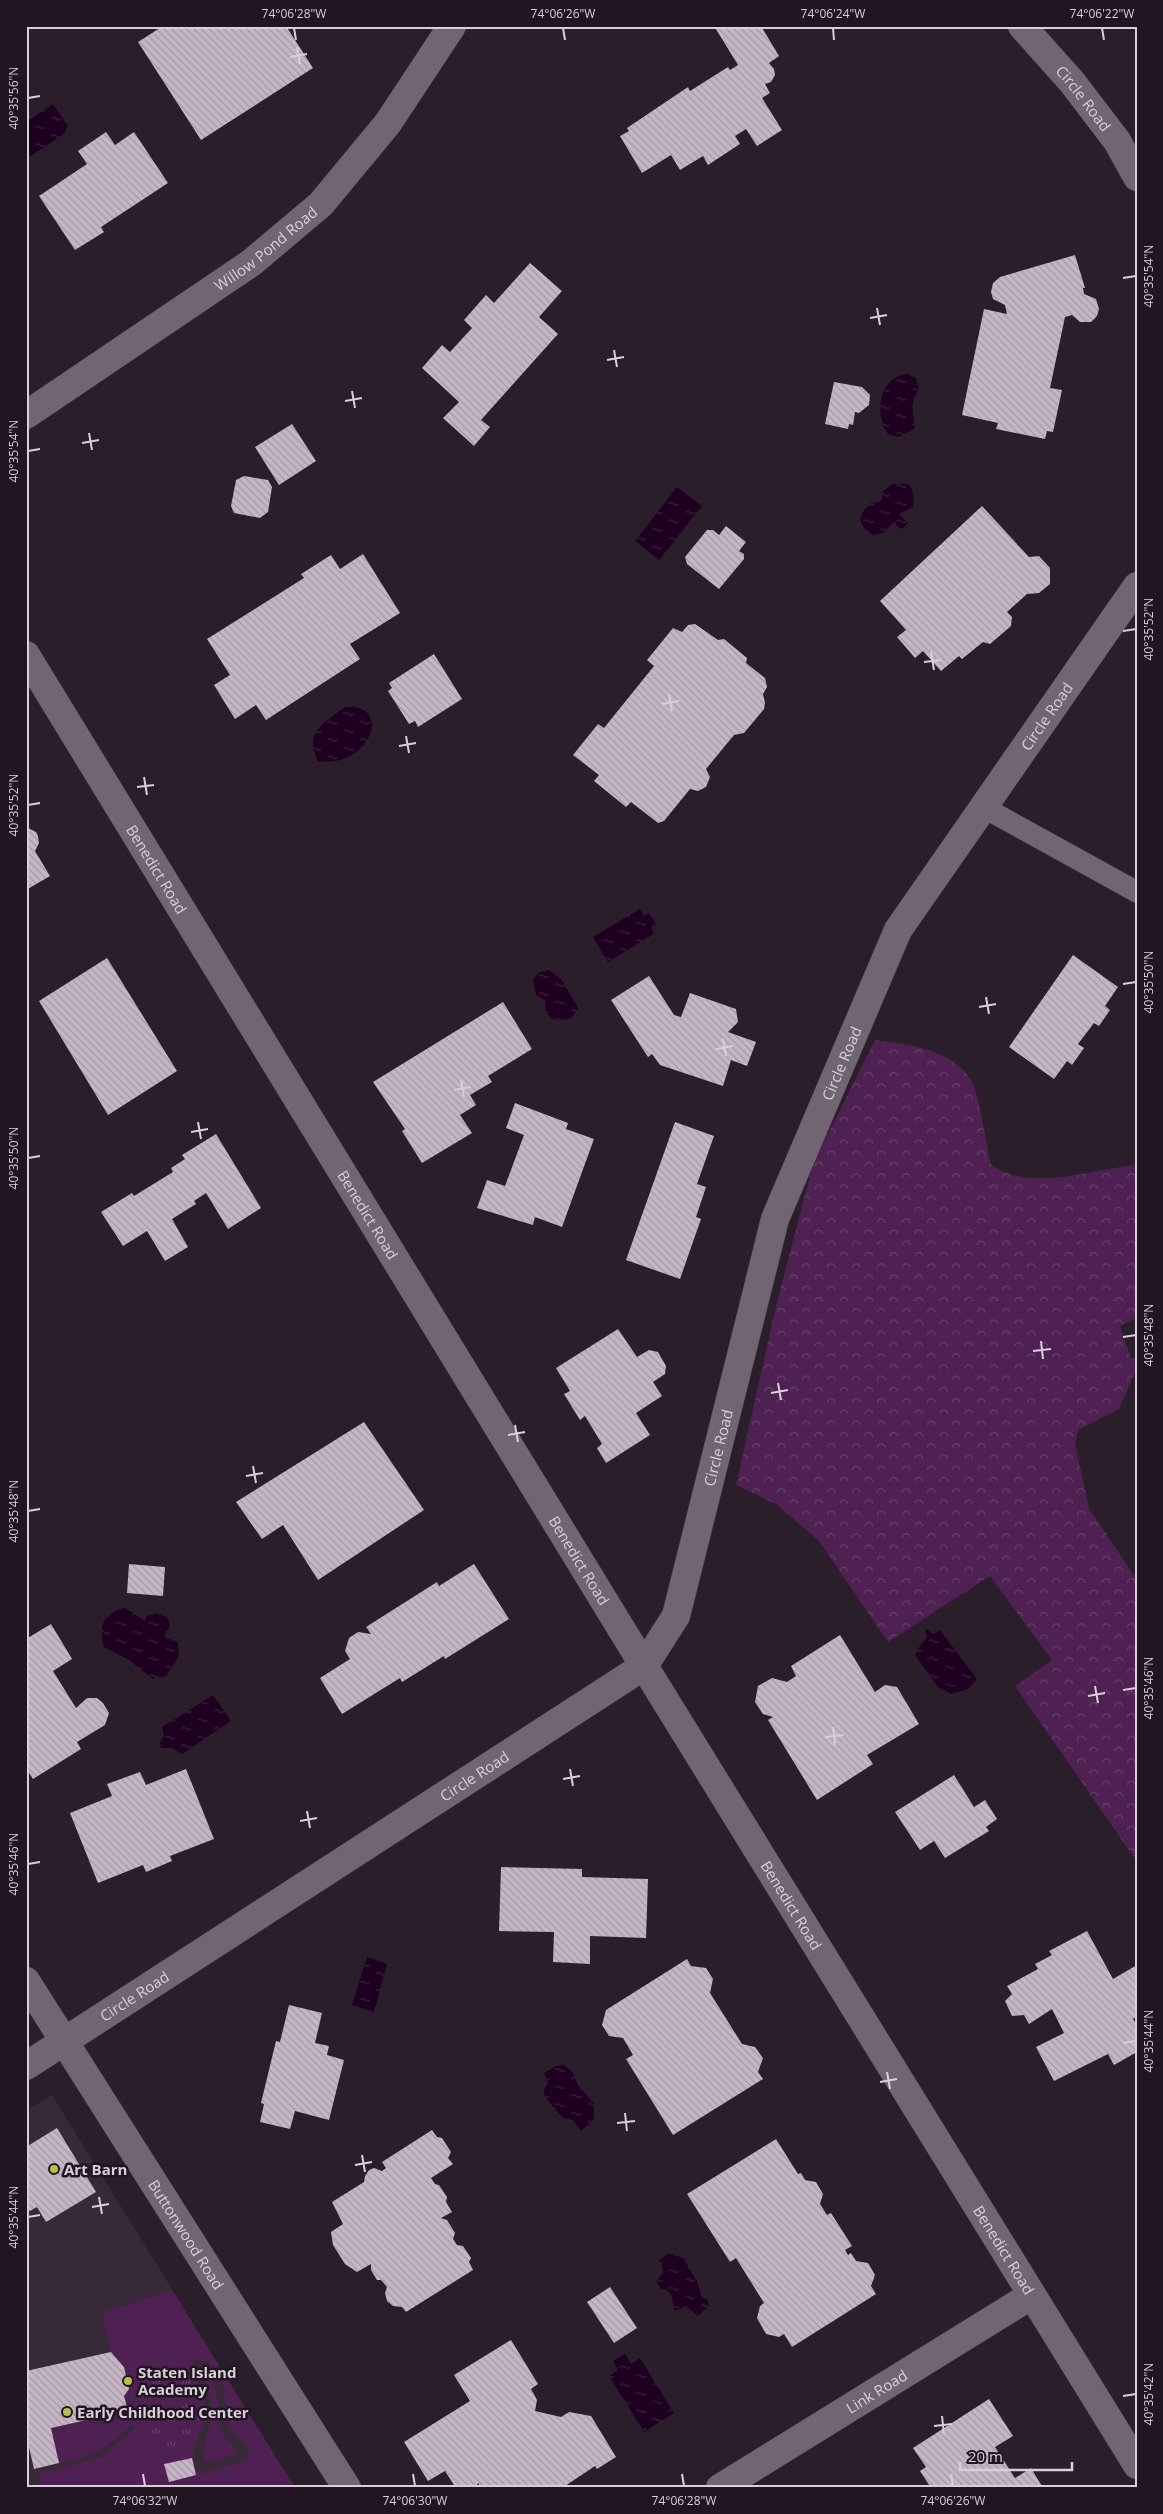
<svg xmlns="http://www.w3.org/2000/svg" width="1163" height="2514" font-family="'Open Sans',sans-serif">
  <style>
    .built { fill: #382939 }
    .grass { fill: #4e2152; fill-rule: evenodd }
    .forest { fill: url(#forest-crowns) }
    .park { fill: url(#park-tufts) }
    .water { fill: url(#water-ripples) }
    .building { fill: url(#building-back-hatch) }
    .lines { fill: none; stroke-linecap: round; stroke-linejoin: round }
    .lane-casing { stroke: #423842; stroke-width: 22 }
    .street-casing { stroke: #423842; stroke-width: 29 }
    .lane { stroke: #726573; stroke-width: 21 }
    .street { stroke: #726573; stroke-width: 28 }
    .ticks { fill: none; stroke: #d8d0d8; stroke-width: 2 }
    .poi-dot { fill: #b6c148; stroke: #201520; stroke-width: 2 }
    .labels { text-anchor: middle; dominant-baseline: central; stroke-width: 5; stroke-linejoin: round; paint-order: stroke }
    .street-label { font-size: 15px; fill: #d8d0d8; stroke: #201520 }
    .poi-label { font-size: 15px; font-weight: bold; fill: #d8d0d8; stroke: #201520; text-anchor: start }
    .neatline { fill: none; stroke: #d8d0d8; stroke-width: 2 }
    .ticks-label { font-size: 12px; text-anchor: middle; fill: #d8d0d8 }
  </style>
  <defs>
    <pattern id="forest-crowns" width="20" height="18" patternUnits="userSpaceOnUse" patternTransform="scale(1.25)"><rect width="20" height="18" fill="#4e2152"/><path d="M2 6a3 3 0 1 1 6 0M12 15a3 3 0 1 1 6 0" fill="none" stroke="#67406a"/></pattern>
    <pattern id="park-tufts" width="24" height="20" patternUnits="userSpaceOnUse" patternTransform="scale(1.25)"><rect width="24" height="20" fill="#4e2152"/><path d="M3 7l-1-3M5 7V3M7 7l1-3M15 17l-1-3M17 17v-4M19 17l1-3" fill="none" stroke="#67406a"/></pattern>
    <pattern id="water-ripples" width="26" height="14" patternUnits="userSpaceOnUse" patternTransform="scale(1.25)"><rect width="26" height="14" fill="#1e0021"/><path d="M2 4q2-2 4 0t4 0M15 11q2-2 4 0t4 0" fill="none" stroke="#3e2440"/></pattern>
    <pattern id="building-back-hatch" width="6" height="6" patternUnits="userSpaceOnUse" patternTransform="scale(1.25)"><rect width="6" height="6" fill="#c5b6c6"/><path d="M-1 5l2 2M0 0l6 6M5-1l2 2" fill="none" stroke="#a498a5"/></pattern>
  </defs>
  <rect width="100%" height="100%" fill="#291e2a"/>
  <!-- built -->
  <polygon class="built" points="52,2095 295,2488 26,2488 26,2111"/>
  <!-- grass -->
  <g class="grass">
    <path d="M 172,2290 L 295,2488 L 41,2488 L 38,2478 L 41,2473 L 101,2457 L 134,2429 L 172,2456 L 129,2404 L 133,2424 C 103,2450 99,2455 59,2463 L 51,2428 L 91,2419 L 91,2416 L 126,2407 L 124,2396 L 124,2367 L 111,2352 L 102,2313 ZM 197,2360 C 227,2361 225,2406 230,2427 C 235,2438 245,2437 249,2451 L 246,2460 L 202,2474 L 194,2469 C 188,2445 202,2438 205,2417 C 208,2398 192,2376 193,2363 Z"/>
    <path d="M 208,2374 C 220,2384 216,2409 218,2423 C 221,2439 235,2443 237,2452 L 235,2454 L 213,2462 L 207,2461 L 204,2457 C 203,2442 210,2431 211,2417 C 213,2403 207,2390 204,2377 Z"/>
  </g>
  <!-- forest -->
  <path class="forest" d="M 875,1040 C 908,1045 949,1048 970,1078 C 980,1094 986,1145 991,1165 C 1033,1193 1090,1169 1137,1165 L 1137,1318 L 1120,1326 L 1131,1358 L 1137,1358 L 1137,1368 L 1119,1409 L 1078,1430 L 1075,1444 L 1089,1508 L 1137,1580 L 1137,1862 L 1015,1686 L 1052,1660 L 990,1576 L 888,1642 L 819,1541 L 776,1504 L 736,1485 L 776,1306 L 813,1164 Z"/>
  <!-- park -->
  <polygon class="park" points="183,2375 195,2379 201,2415 185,2453 172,2456 134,2429 129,2404 152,2382"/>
  <!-- water -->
  <g class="water">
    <polygon points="53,104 68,126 64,134 26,159 26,122"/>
    <path d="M 908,374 L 916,378 L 919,389 C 909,404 913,412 915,428 L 898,437 L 888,434 C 874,413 878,377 908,374 Z"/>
    <polygon points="893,484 909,484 914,494 913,507 899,514 908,523 902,529 896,525 895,521 883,533 873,535 864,528 860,520 864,510 871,503 879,502 882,499 883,491"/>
    <polygon points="677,487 702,506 659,560 635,541"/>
    <path d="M 345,707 C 394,703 370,769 318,761 C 303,733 324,723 345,707 Z"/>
    <polygon points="640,909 644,916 649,913 656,924 651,927 655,933 608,962 593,937"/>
    <path d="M 549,970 L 562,980 L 578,1008 C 572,1020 567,1021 554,1020 L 546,1012 L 545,1000 L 536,995 L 533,980 L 538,973 Z"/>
    <path d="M 125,1608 L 145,1621 L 147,1616 L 157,1613 L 167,1617 L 170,1626 L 164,1637 L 178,1642 L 179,1656 L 166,1676 L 153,1679 L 129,1660 L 104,1647 C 98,1627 103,1612 125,1608 Z"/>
    <polygon points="925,1628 933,1634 940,1630 977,1679 968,1689 951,1694 938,1687 915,1655 921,1644 927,1638"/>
    <polygon points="213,1695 231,1721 182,1754 172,1748 161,1748 160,1742 164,1736 162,1727"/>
    <polygon points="367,1957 387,1964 374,2012 352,2005"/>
    <polygon points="564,2065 573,2073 579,2087 594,2103 594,2119 581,2131 573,2120 563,2118 544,2096 544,2090 548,2083 544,2073 556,2066"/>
    <polygon points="670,2253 685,2259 688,2267 697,2281 702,2298 707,2299 709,2306 698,2316 686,2306 674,2311 672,2296 667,2290 661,2289 656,2281 663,2273 662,2265 659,2260"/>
    <polygon points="625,2354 631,2364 640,2358 674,2413 644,2432 609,2376 618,2370 613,2361"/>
  </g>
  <!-- building -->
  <g class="building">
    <polygon points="163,26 286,26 313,68 201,140 138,42"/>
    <polygon points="714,26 761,26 779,56 769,63 774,69 775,75 771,82 765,84 770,93 762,98 782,130 757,146 746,129 735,136 740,144 708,165 703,156 680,170 671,155 642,173 620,136 629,131 627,128 688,87 690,91 728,67 730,70 738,65"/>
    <polygon points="106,132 115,145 134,132 168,183 101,227 104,232 75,250 39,196 87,164 78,151"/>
    <polygon points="1075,255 1085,288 1083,288 1084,294 1096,299 1099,309 1097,316 1091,322 1080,322 1072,315 1065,317 1050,388 1062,390 1053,432 1047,431 1045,439 996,429 998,423 962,415 984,309 1007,314 1005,305 993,299 991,292 993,283 1000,277"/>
    <polygon points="530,263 562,291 539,317 558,334 481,420 490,427 474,446 443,418 459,402 422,368 442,345 450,352 472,328 464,320 486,295 494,303"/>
    <polygon points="834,382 862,387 870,395 869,405 859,413 855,412 853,425 849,424 848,429 825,424"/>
    <polygon points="292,424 316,461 279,485 255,447"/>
    <polygon points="244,476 268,480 272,487 268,512 260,518 234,513 231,506 236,480"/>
    <polygon points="982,506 1029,557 1039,556 1050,568 1050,584 1039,593 1027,594 1007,612 1012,617 1011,626 990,644 983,642 962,659 959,656 941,671 923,651 915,658 897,637 906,630 880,601"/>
    <polygon points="726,526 746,542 739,551 744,554 744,559 719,589 687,564 685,557 707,530 713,530 719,535"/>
    <polygon points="363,554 400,613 350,644 360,659 266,720 256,705 235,719 214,685 230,675 207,639 304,578 301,574 331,555 340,569"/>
    <polygon points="695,624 718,640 724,639 747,658 746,663 765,678 767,687 763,694 765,703 764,709 744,733 734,735 706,769 710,777 706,787 698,791 690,789 664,821 658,823 631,802 626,807 594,781 599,775 573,755 598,724 604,728 654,666 647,660 673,628 682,632 688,625"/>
    <polygon points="434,654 462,699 418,727 415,721 409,724 388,691 392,688 389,683"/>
    <polygon points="26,827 36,832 38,836 39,843 35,851 50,876 26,890"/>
    <polygon points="1073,955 1118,987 1105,1006 1110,1010 1099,1026 1094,1023 1078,1044 1084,1048 1072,1065 1067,1061 1054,1079 1009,1047"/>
    <polygon points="107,958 177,1071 108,1115 39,1001"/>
    <polygon points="649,976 674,1015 681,1017 690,993 736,1009 738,1022 728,1032 756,1042 747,1066 731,1060 723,1086 660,1065 652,1054 648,1057 611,1000"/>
    <polygon points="503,1002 532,1049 488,1076 492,1082 470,1095 476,1105 460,1115 472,1133 422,1163 402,1131 405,1129 373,1082"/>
    <polygon points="515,1103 568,1123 566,1129 594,1139 562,1227 535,1217 533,1225 477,1208 487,1180 505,1186 524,1135 506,1128"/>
    <polygon points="675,1122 714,1136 697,1184 706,1187 696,1217 701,1219 680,1279 626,1260"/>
    <polygon points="216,1134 261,1208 228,1229 206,1193 194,1201 196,1204 172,1219 188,1247 165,1261 147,1231 123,1246 101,1212 132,1193 134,1196 173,1172 171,1168 185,1159 182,1155"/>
    <polygon points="618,1329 637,1357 649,1350 658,1352 666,1366 665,1374 653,1382 662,1396 636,1413 650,1435 606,1463 597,1448 602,1444 585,1416 580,1420 564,1394 570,1391 556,1368"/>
    <polygon points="364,1422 424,1510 318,1580 283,1525 262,1539 236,1502"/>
    <polygon points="129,1564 165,1567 163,1596 127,1593"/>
    <polygon points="474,1564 509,1619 445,1659 444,1656 402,1682 400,1678 342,1714 320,1678 350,1659 345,1651 349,1638 358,1632 371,1634 366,1627 437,1582 439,1586"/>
    <polygon points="51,1624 72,1659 53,1671 76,1708 87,1698 97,1698 103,1703 109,1713 105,1725 77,1742 81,1749 33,1779 26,1768 26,1639"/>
    <polygon points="840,1635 875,1692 885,1685 897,1687 919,1724 867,1755 873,1764 817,1800 768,1720 773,1717 763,1714 755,1702 758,1686 772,1678 787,1682 796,1676 791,1666"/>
    <polygon points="186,1769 214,1839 170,1856 172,1861 146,1872 143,1865 98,1883 70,1813 112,1796 107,1784 140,1772 146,1785"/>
    <polygon points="954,1775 974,1807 985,1800 997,1819 986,1827 989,1831 945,1858 934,1841 920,1850 895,1812"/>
    <polygon points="501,1867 582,1869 582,1877 648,1879 646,1938 590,1936 590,1964 553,1962 554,1932 499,1931"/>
    <polygon points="1087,1931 1113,1979 1137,1965 1137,2016 1133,2019 1137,2026 1137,2052 1114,2065 1108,2054 1054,2081 1036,2047 1064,2033 1052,2009 1029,2024 1024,2015 1012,2016 1005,2001 1012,1994 1007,1986 1038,1969 1035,1964 1052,1955 1049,1951"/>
    <polygon points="687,1959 691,1966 706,1968 713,1979 710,1993 742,2044 755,2047 763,2058 758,2072 763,2079 673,2135 626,2059 633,2055 623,2038 609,2036 602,2025 606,2010"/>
    <polygon points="289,2005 322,2013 315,2043 329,2046 327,2055 344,2060 329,2120 295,2111 290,2129 260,2122 264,2104 261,2103 276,2041 280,2042"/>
    <polygon points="57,2128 96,2192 46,2222 37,2207 30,2211 26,2206 26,2147"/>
    <polygon points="432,2130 437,2137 442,2138 451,2152 448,2158 453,2164 431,2178 435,2184 439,2185 447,2197 446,2202 452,2212 441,2218 447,2220 455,2233 453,2239 457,2245 463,2246 471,2258 469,2262 473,2270 406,2312 402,2307 393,2306 387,2301 385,2293 387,2287 381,2280 377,2280 371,2270 371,2264 357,2272 345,2264 333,2245 331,2232 343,2224 332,2202 364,2182 365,2176 369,2170 374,2168 382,2171 386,2168 382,2162"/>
    <polygon points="776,2139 798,2174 801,2173 805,2180 816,2182 823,2194 820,2204 827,2215 831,2213 852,2246 845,2250 848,2255 851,2253 856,2261 868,2263 875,2275 871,2286 876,2294 792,2347 784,2334 779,2337 766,2334 757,2318 760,2306 764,2303 736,2258 730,2262 687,2194"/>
    <polygon points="610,2287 637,2328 614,2343 587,2302"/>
    <polygon points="511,2340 538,2384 531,2389 537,2400 535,2411 561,2417 569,2412 591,2416 616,2457 597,2469 595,2466 562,2488 479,2488 479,2483 473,2488 464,2488 454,2485 445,2471 428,2481 404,2442 470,2401 454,2375"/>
    <polygon points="111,2352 124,2367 129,2389 124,2396 127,2407 91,2416 91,2419 51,2428 59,2463 34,2469 26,2434 26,2371"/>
    <polygon points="989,2399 1013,2436 995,2447 1015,2478 1031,2468 1043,2488 931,2488 920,2471 926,2467 913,2448"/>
    <polygon points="192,2458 196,2475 169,2482 164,2464"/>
  </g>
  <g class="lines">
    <defs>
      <polyline id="lane" points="983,807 1137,892"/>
      <g id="street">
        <path id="s1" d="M 1022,26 L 1072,82 L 1117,141 L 1137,177"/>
        <path id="s2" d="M 26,415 L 251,263 L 321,204 L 388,123 L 452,26"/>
        <path id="s3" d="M 26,655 L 644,1666 L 1137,2465"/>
        <path id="s4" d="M 26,1981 L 347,2488"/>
        <path id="s5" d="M 26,2066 L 644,1666 L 676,1616 L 775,1219 L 898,930 L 1137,586"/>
        <path id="s6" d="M 720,2488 L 1032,2295"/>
      </g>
    </defs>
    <!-- lane casing -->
    <use href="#lane" class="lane-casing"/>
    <!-- street casing -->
    <use href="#street" class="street-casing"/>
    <!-- lane -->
    <use href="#lane" class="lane"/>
    <!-- street -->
    <use href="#street" class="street"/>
  </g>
  <!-- ticks -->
  <path class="ticks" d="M 294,28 L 296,40M 563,28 L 565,40M 833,28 L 834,40M 1102,28 L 1104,40M 297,47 L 300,64M 290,57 L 307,54M 28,98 L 40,96M 1123,278 L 1136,276M 877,308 L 880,325M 870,318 L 887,315M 614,350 L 617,367M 607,360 L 624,357M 352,391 L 355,408M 345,401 L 362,398M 89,433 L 92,450M 82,443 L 99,440M 28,451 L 40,449M 1123,631 L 1136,629M 931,652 L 934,670M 924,662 L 941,660M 669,694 L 672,711M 662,704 L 679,701M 406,736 L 409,753M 399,746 L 416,743M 144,777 L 147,795M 137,787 L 154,785M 28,805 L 40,803M 1123,984 L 1136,982M 986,997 L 989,1014M 979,1007 L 996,1004M 723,1039 L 726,1056M 716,1049 L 733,1046M 461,1080 L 464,1097M 454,1090 L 471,1087M 198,1122 L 201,1139M 191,1132 L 208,1129M 28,1158 L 40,1156M 1123,1337 L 1136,1335M 1041,1341 L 1043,1359M 1033,1351 L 1051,1349M 778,1383 L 781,1400M 771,1393 L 788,1390M 515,1425 L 518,1442M 508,1435 L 525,1432M 253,1466 L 256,1483M 246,1476 L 263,1473M 28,1511 L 40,1509M 1095,1686 L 1098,1703M 1123,1690 L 1136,1688M 1088,1696 L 1105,1693M 833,1727 L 835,1745M 825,1737 L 843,1735M 570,1769 L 573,1786M 563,1779 L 580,1776M 307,1811 L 310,1828M 300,1821 L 317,1818M 28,1864 L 40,1862M 1123,2043 L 1136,2041M 887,2072 L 890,2089M 880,2082 L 897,2079M 625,2113 L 627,2131M 617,2123 L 635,2121M 362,2155 L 365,2172M 355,2165 L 372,2162M 99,2197 L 102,2214M 92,2207 L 109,2204M 28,2217 L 40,2215M 1123,2396 L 1136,2394M 942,2416 L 944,2434M 934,2426 L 952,2424M 143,2474 L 145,2486M 413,2474 L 415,2486M 682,2474 L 684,2486M 951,2474 L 953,2486"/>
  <!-- markers -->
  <g class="poi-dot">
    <circle cx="54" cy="2169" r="5"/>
    <circle cx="128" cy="2381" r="5"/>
    <circle cx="67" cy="2412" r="5"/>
  </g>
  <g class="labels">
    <!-- street labels -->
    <g class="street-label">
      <text stroke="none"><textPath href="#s1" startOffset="95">Circle Road</textPath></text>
      <text stroke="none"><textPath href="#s2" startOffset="292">Willow Pond Road</textPath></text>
      <text stroke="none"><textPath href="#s5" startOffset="1779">Circle Road</textPath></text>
      <text stroke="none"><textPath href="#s3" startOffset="251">Benedict Road</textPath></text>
      <text stroke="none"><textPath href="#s5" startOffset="1374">Circle Road</textPath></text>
      <text stroke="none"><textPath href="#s3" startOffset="656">Benedict Road</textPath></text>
      <text stroke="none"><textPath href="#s5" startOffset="969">Circle Road</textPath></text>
      <text stroke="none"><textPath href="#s3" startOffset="1061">Benedict Road</textPath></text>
      <text stroke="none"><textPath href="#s5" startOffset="534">Circle Road</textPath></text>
      <text stroke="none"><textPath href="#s3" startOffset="1466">Benedict Road</textPath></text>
      <text stroke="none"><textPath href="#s5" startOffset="129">Circle Road</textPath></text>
      <text stroke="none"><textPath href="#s4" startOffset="300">Buttonwood Road</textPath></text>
      <text stroke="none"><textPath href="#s3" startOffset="1871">Benedict Road</textPath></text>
      <text stroke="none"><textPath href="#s6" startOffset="184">Link Road</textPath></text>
    </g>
    <!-- poi labels -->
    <g class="poi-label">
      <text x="64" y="2169">Art Barn</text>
      <text x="138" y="2372">Staten Island<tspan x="138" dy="17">Academy</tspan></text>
      <text x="77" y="2412">Early Childhood Center</text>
    </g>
  </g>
  <!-- border -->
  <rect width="1163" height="2514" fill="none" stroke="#201520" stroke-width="55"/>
  <!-- scale -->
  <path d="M960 2462v8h112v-8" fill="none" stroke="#d8d0d8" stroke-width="2.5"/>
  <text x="968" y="2462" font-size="15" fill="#d8d0d8" stroke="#201520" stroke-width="4" paint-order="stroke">20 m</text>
  <rect x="28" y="28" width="1108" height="2458" class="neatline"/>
  <g class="ticks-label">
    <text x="294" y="18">74°06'28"W</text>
    <text x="563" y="18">74°06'26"W</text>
    <text x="833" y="18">74°06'24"W</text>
    <text x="1102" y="18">74°06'22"W</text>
    <text transform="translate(14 98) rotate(-90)" y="4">40°35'56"N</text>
    <text transform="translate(1149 276) rotate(-90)" y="4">40°35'54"N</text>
    <text transform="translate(14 451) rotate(-90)" y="4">40°35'54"N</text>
    <text transform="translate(1149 629) rotate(-90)" y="4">40°35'52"N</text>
    <text transform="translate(14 805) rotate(-90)" y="4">40°35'52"N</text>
    <text transform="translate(1149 982) rotate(-90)" y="4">40°35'50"N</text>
    <text transform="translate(14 1158) rotate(-90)" y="4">40°35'50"N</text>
    <text transform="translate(1149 1335) rotate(-90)" y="4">40°35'48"N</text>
    <text transform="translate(14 1511) rotate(-90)" y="4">40°35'48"N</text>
    <text transform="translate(1149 1688) rotate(-90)" y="4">40°35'46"N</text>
    <text transform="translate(14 1864) rotate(-90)" y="4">40°35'46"N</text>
    <text transform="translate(1149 2041) rotate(-90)" y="4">40°35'44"N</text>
    <text transform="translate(14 2217) rotate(-90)" y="4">40°35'44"N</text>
    <text transform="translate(1149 2394) rotate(-90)" y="4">40°35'42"N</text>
    <text x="145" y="2505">74°06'32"W</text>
    <text x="415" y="2505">74°06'30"W</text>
    <text x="684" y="2505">74°06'28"W</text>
    <text x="953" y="2505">74°06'26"W</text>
  </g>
</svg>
